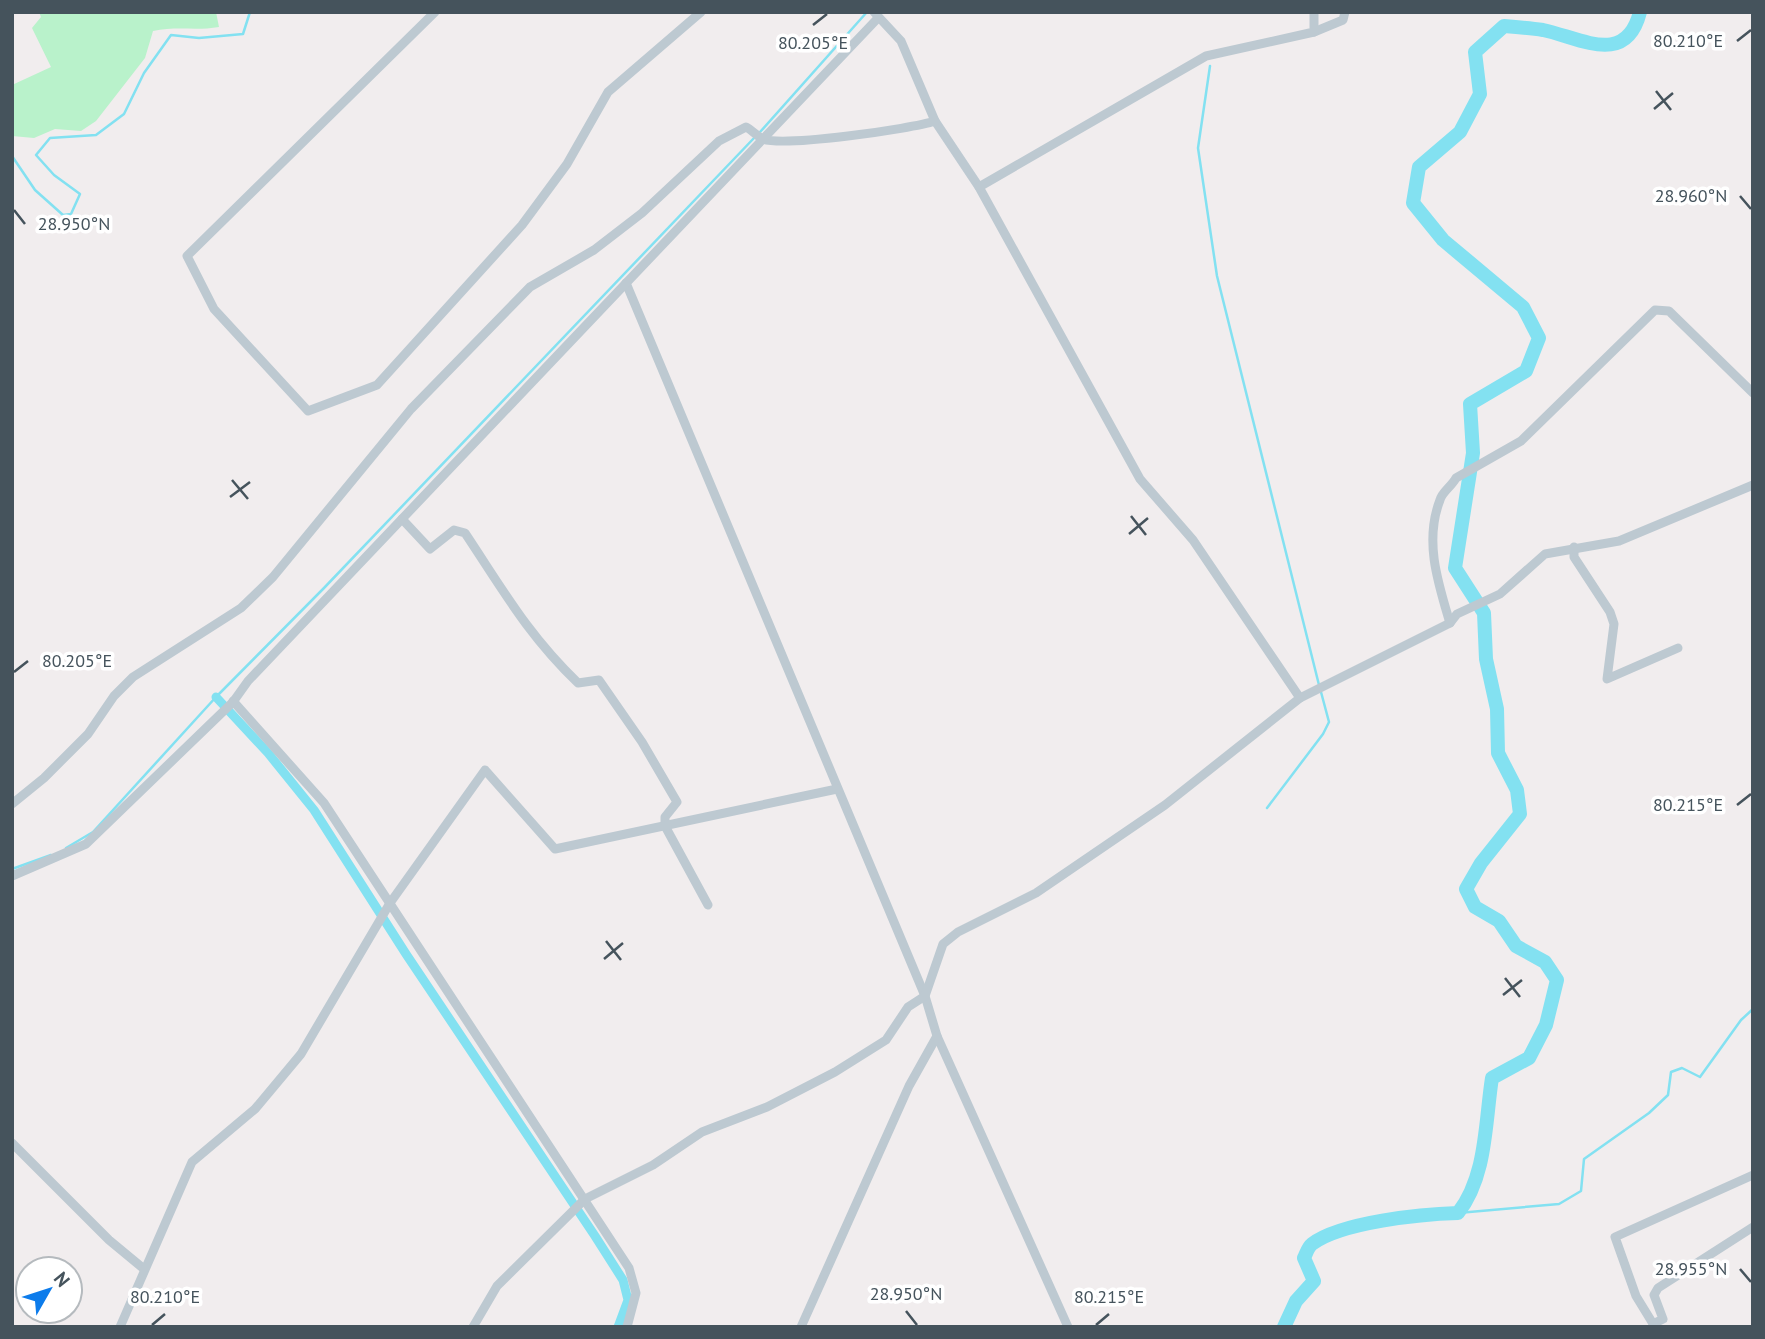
<svg xmlns="http://www.w3.org/2000/svg" width="1765" height="1339" font-family="'PT Sans',sans-serif">
  <style>
    .green { fill: #b9f2cb }
    .lines { fill: none; stroke-linecap: round; stroke-linejoin: round }
    .stream { stroke: #83e1f1; stroke-width: 2.5 }
    .canal { stroke: #83e1f1; stroke-width: 9 }
    .river { stroke: #83e1f1; stroke-width: 14 }
    .minor { stroke: #bdc9d1; stroke-width: 9 }
    .ticks { fill: none; stroke: #45535c; stroke-width: 2.5 }
    .ticks-label { font-size: 18px; text-anchor: middle; fill: #45535c; stroke: #fff; stroke-width: 7; stroke-linejoin: round; paint-order: stroke }
  </style>
  <rect width="100%" height="100%" fill="#f1edee"/>
  <!-- green -->
  <path class="green" d="M 39,12 L 216,12 L 219,27 C 197,31 176,26 153,31 L 145,58 L 96,121 L 81,131 L 55,129 L 34,138 L 12,136 L 12,85 L 51,67 L 32,28 L 41,17 Z"/>
  <g class="lines">
    <!-- stream -->
    <g class="stream">
      <polyline points="1210,66 1198,148 1217,276 1319,685"/>
      <polyline points="760,132 867,12"/>
      <polyline points="12,156 35,190 63,215 71,214 80,194 54,175 36,155 50,138 96,135 124,114 144,73 171,35 199,38 243,34 250,12"/>
      <polyline points="1267,808 1323,734 1329,722 1321,692"/>
      <polyline points="66,848 93,832 216,697 324,588 755,137"/>
      <polyline points="12,869 51,855"/>
      <polyline points="1458,1213 1559,1204 1581,1191 1584,1159 1649,1113 1668,1095 1671,1072 1682,1068 1700,1077 1741,1020 1753,1009"/>
    </g>
    <!-- canal -->
    <polyline class="canal" points="216,697 268,753 314,810 406,954 595,1236 623,1280 628,1300 618,1327"/>
    <!-- river -->
    <path class="river" d="M 1284,1327 L 1296,1301 L 1314,1281 L 1304,1258 C 1306,1254 1308,1247 1312,1244 C 1341,1222 1422,1214 1458,1213 C 1487,1176 1485,1122 1492,1078 L 1529,1058 L 1546,1025 L 1557,980 L 1545,962 L 1516,946 L 1499,921 L 1475,907 L 1466,889 L 1481,863 L 1520,814 L 1517,790 L 1498,753 L 1497,709 L 1486,659 L 1484,613 L 1455,568 L 1473,453 L 1470,404 L 1526,371 L 1539,338 L 1523,307 L 1443,240 L 1413,203 L 1419,167 L 1460,132 L 1480,94 L 1475,52 L 1504,26 C 1517,27 1530,28 1543,30 C 1581,38 1626,67 1640,12"/>
    <!-- minor -->
    <g class="minor">
      <polyline points="435,12 187,256 214,309 308,411 377,385 522,225 567,164 608,92 701,12"/>
      <polyline points="874,12 901,41 935,121 979,187 1140,479 1193,540 1300,698"/>
      <polyline points="1314,32 1343,20 1345,12"/>
      <polyline points="979,187 1206,56 1314,32 1314,12"/>
      <polyline points="626,283 925,996 937,1036 1068,1327"/>
      <path d="M 402,519 L 430,549 L 454,530 L 465,533 C 503,590 528,635 578,683 L 599,680 L 642,742 L 677,802 L 665,817 L 665,826 L 708,905"/>
      <polyline points="1574,547 1574,557 1610,612 1614,624 1607,679 1678,648"/>
      <path d="M 1450,623 C 1438,583 1424,541 1440,500 C 1442,492 1451,487 1456,478 L 1521,441 L 1655,310 L 1669,311 L 1753,393"/>
      <polyline points="233,701 324,803 629,1268 636,1293 627,1327"/>
      <path d="M 12,804 L 44,778 L 88,734 L 114,696 L 133,677 L 241,608 L 273,577 L 411,409 L 530,287 L 594,250 L 642,213 L 719,141 L 746,127 C 752,130 758,137 763,139 C 784,147 911,129 935,121"/>
      <polyline points="12,876 86,844 233,702 248,681 878,18"/>
      <polyline points="12,1143 109,1240 144,1269"/>
      <polyline points="1653,1324 1663,1319 1654,1295 1658,1288 1753,1227"/>
      <polyline points="120,1327 192,1162 255,1109 301,1054 390,903 485,770 555,849 837,789"/>
      <polyline points="473,1327 497,1286 585,1199 653,1165 702,1132 767,1107 835,1072 886,1040 908,1007 925,996 943,944 958,932 1036,893 1165,805 1300,698 1450,623 1457,614 1500,594 1545,554 1619,541 1753,485"/>
      <polyline points="801,1327 909,1086 937,1036"/>
      <polyline points="1655,1327 1636,1296 1615,1237 1753,1175"/>
    </g>
  </g>
  <!-- ticks -->
  <path class="ticks" d="M 813,25 L 827,14M 1737,41 L 1751,30M 1656,91 L 1671,110M 1654,109 L 1673,93M 1740,196 L 1751,209M 14,210 L 25,224M 232,480 L 248,499M 230,497 L 250,482M 1131,516 L 1146,535M 1129,534 L 1148,518M 14,672 L 28,661M 1737,805 L 1751,794M 606,941 L 621,960M 604,959 L 623,943M 1505,978 L 1520,997M 1503,995 L 1522,980M 1740,1269 L 1751,1282M 906,1311 L 917,1325M 152,1325 L 165,1314M 1096,1325 L 1109,1314"/>
  <g class="ticks-label">
    <text x="1688" y="47">80.210°E</text>
    <text x="813" y="49">80.205°E</text>
    <text x="1691" y="202">28.960°N</text>
    <text x="74" y="230">28.950°N</text>
    <text x="77" y="667">80.205°E</text>
    <text x="1688" y="811">80.215°E</text>
    <text x="1691" y="1275">28.955°N</text>
    <text x="906" y="1300">28.950°N</text>
    <text x="165" y="1303">80.210°E</text>
    <text x="1109" y="1303">80.215°E</text>
  </g>
  <!-- border -->
  <rect width="1765" height="1339" fill="none" stroke="#45535c" stroke-width="28"/>
  <!-- north arrow -->
  <g transform="translate(49 1290) rotate(51)"><circle r="33" fill="#ffffff" stroke="#b5babe" stroke-width="2"/>
  <path d="M0-5L12 26L0 18L-12 26Z" fill="#0d7ceb"/>
  <text y="-10" font-size="19" font-weight="bold" text-anchor="middle" fill="#45535c">N</text>
  </g>
</svg>
